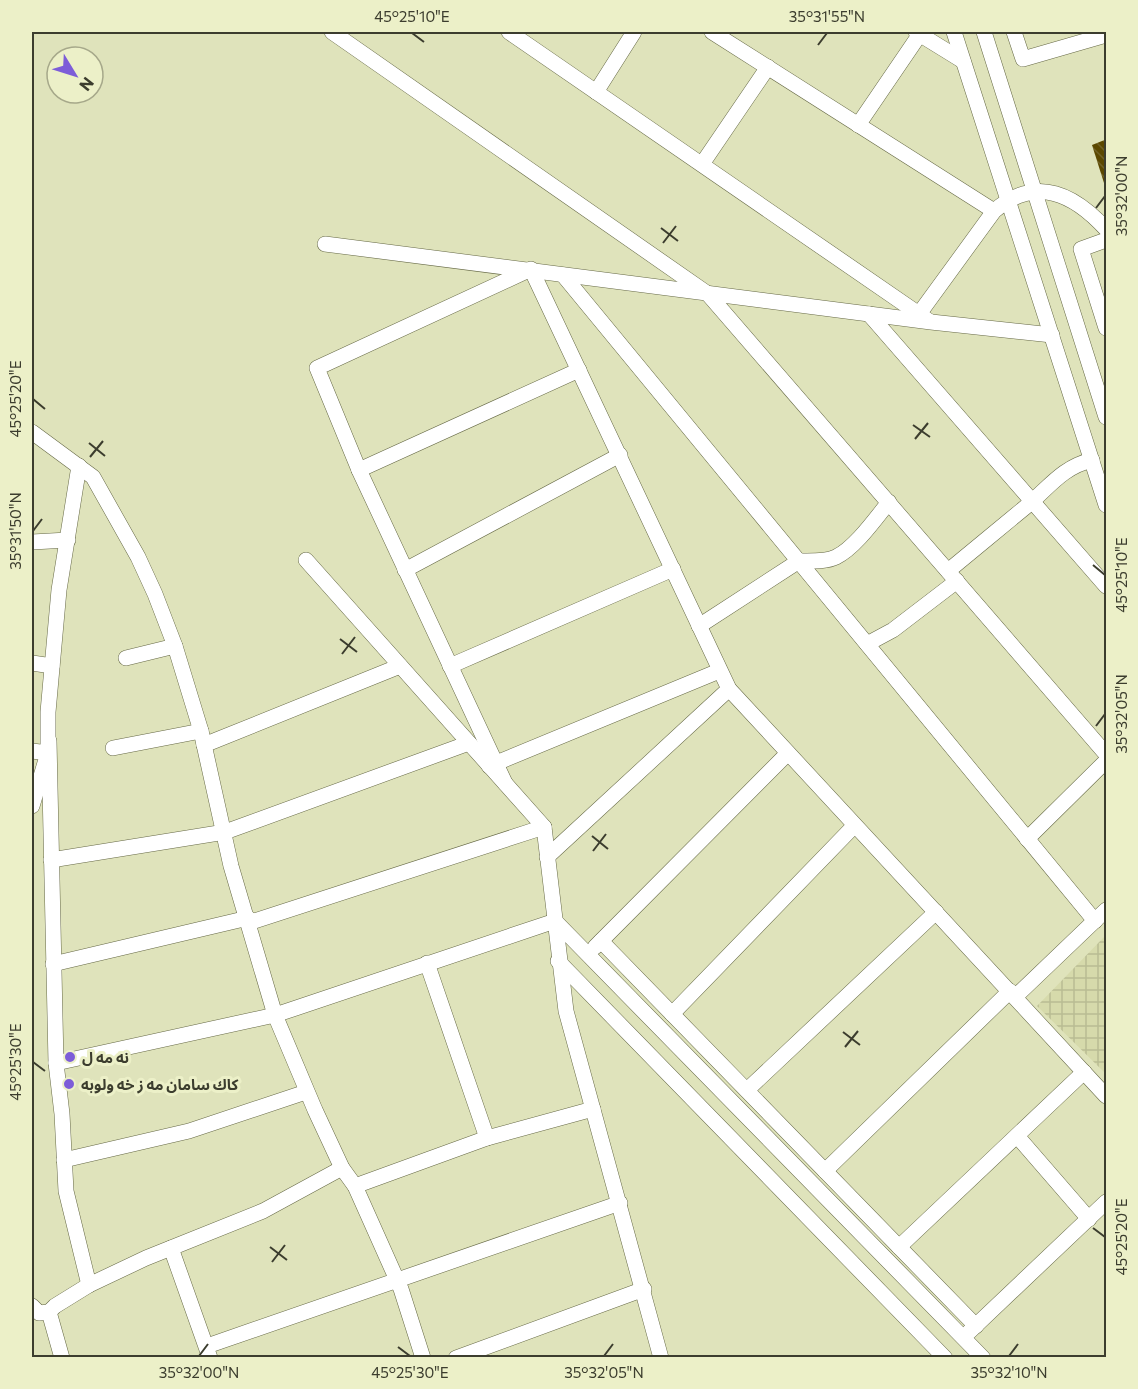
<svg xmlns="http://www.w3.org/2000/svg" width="1138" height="1389" font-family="Commissioner,'Noto Sans Arabic',sans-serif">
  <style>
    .industrial { fill: url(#industrial-grid) }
    .building { fill: url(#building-back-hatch) }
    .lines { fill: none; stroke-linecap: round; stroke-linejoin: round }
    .minor-casing { stroke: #666946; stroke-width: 16 }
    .minor { stroke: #fff; stroke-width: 15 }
    .ticks { fill: none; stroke: #3c3d2e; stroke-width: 2 }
    .poi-dot { fill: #7d5dd8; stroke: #ecf0c8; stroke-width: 2 }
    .labels { text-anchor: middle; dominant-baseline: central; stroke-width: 6; stroke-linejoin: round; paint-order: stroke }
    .poi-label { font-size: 15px; font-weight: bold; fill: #3c3d2e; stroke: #ecf0c8; text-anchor: start }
    .neatline { fill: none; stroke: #3c3d2e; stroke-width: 2 }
    .ticks-label { font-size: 15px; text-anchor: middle; fill: #3c3d2e }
  </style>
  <defs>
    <pattern id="industrial-grid" width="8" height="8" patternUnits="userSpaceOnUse" patternTransform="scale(1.5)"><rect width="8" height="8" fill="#d6daab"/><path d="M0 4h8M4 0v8" fill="none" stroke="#b9bc93"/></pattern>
    <pattern id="building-back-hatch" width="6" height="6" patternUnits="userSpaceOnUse" patternTransform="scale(1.5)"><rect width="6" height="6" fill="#5b4800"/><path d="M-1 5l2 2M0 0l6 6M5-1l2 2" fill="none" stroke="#706126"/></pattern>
  </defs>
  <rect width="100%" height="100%" fill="#dfe3bb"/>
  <!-- industrial -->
  <polygon class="industrial" points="1105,936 1106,937 1106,1074 1037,1006"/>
  <!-- building -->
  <polygon class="building" points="1107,139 1107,183 1104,183 1092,145"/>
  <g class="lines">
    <defs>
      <g id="minor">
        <polyline points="332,32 708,294 1106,754"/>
        <polyline points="509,32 929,321"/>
        <polyline points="712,32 994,211"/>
        <polyline points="916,32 963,61"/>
        <polyline points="954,32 1106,505"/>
        <polyline points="984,32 1106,417"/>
        <polyline points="1014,32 1023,59 1106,35"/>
        <polyline points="596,92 634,32"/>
        <polyline points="858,125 920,34"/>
        <polyline points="702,164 768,67"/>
        <polyline points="1106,240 1081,249 1106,328"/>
        <polyline points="325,244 931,322 1052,335"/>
        <polyline points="563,275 1095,921"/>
        <polyline points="869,314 1106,586"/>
        <path d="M 919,314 L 994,211 C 1036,175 1074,194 1106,229"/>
        <polyline points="32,432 93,477 138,557 155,594 175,646 201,731 231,866 275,1015 315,1110 342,1168 355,1186 401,1289 423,1358"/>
        <polyline points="359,470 579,370"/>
        <polyline points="32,542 68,540"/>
        <polyline points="306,560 544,827 566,1011 661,1358"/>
        <polyline points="405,570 620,455"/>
        <path d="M 948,571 C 975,549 1001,527 1028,505 C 1050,486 1063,467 1092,460"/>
        <path d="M 699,626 L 799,561 C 810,561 826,562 836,557 C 855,548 876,518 889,502"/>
        <polyline points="867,644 893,630 957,581"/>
        <polyline points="126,658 175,646"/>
        <polyline points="32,663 52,666"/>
        <polyline points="450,666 673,569"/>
        <polyline points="49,741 56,1063 62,1114 66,1191 89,1285"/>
        <polyline points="204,745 400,666"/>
        <polyline points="113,748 201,731"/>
        <polyline points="32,751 48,753"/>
        <polyline points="489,766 719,671"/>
        <polyline points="505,783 359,470 317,368 531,269 729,689 1106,1096"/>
        <polyline points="32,806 48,753 48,712 59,590 79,466"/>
        <polyline points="1027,839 1106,761"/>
        <polyline points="547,857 729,689"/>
        <polyline points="51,860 225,832 469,743"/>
        <polyline points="248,923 544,827"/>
        <polyline points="601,941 976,1326"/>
        <polyline points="595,947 788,753"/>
        <polyline points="558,961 945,1358"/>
        <polyline points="427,963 487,1138"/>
        <polyline points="53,964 248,918"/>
        <polyline points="1016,996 1106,910"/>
        <polyline points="672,1014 854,826"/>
        <polyline points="56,1063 275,1015 555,921 983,1358"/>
        <polyline points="747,1090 936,912"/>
        <polyline points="1017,1136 1089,1219"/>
        <polyline points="64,1160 189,1131 306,1092"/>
        <polyline points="825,1171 1010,991"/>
        <polyline points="355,1186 487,1138 593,1109"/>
        <polyline points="899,1247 1084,1072"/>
        <polyline points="171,1248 210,1358"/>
        <polyline points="32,1306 39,1313 49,1312"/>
        <polyline points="969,1332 1106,1202"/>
        <polyline points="207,1346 620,1203"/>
        <polyline points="62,1358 49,1312 55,1306 89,1285 146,1258 263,1211 342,1168"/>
        <polyline points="456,1358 644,1289"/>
      </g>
    </defs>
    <!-- minor casing -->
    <use href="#minor" class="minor-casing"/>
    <!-- minor -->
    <use href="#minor" class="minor"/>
  </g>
  <!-- ticks -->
  <path class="ticks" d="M 412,33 L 424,42M 818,45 L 827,33M 1096,208 L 1105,196M 661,228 L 678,241M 663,243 L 676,226M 33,399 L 45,409M 913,425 L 930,437M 915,439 L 928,423M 89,443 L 105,456M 90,457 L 103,441M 33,531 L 42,519M 1093,565 L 1105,575M 340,639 L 357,652M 342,654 L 355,637M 1096,726 L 1105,714M 592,836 L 608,849M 593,851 L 606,834M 843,1032 L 860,1045M 845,1047 L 858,1031M 33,1062 L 45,1071M 1093,1228 L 1105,1237M 270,1247 L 287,1260M 272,1262 L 285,1245M 398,1347 L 410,1356M 199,1356 L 208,1344M 604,1356 L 613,1344M 1009,1356 L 1018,1344"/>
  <!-- markers -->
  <g class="poi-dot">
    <circle cx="70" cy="1057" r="6"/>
    <circle cx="69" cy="1084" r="6"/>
  </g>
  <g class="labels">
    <!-- poi labels -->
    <g class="poi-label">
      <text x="82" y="1057">نه مه ل</text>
      <text x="81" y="1084">كاك سامان مه ز خه ولوبه</text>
    </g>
  </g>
  <!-- border -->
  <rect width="1138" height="1389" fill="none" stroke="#ecf0c8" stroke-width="66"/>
  <!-- north arrow -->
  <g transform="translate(75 75) rotate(128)"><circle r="28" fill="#ecf0c8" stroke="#a6a88a" stroke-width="1.5"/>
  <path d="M0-4.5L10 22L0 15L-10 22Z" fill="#7d5dd8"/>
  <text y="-9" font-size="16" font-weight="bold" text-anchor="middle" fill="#3c3d2e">N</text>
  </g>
  <rect x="33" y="33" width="1072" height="1323" class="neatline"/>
  <g class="ticks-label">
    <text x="412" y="22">45°25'10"E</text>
    <text x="827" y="22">35°31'55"N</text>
    <text transform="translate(1122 196) rotate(-90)" y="5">35°32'00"N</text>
    <text transform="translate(16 399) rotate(-90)" y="5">45°25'20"E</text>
    <text transform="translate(16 531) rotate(-90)" y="5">35°31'50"N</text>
    <text transform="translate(1122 575) rotate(-90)" y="5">45°25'10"E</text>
    <text transform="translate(1122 714) rotate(-90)" y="5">35°32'05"N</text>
    <text transform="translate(16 1062) rotate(-90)" y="5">45°25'30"E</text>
    <text transform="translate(1122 1237) rotate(-90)" y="5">45°25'20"E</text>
    <text x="199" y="1378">35°32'00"N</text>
    <text x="410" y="1378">45°25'30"E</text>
    <text x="604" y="1378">35°32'05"N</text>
    <text x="1009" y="1378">35°32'10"N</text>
  </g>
</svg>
